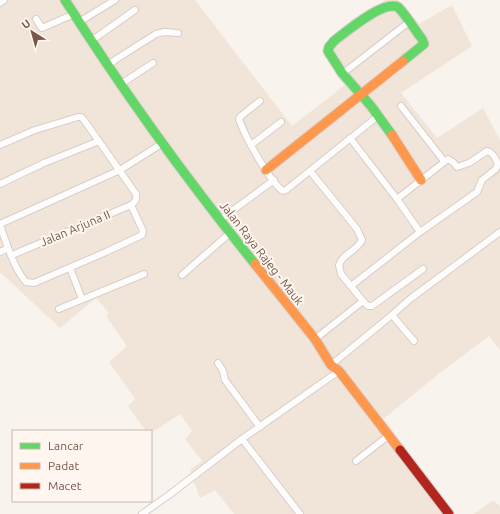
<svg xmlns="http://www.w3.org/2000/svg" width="500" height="514" font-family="Ubuntu,sans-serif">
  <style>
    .residential { fill: #f1e5da }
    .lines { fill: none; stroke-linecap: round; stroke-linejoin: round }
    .street-casing { stroke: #d7ceca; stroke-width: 8 }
    .fast-casing { stroke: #d8cec9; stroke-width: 11 }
    .slow-casing { stroke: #d8cec9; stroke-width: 11 }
    .jam-casing { stroke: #d8cec9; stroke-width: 11 }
    .street { stroke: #fefdfc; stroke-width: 6 }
    .fast { stroke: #63d668; stroke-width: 9 }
    .slow { stroke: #ff974d; stroke-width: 9 }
    .jam { stroke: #b3261e; stroke-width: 9 }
    .labels { text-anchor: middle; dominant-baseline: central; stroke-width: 4; stroke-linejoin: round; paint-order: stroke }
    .street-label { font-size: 12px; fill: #78574b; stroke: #fff7ef }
  </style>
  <rect width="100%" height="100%" fill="#f8f3ed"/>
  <!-- residential -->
  <g class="residential">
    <polygon points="0,0 195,0 292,126 345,85 326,43 385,0 398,0 419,24 452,5 472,46 401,93 437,138 483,108 500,140 500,350 489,336 436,376 382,420 452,514 234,514 215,490 200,498 190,470 202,461 185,439 192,431 180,414 151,433 151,431 146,431 128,406 135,399 109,362 127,346 106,316 109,313 96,298 60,328 0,272"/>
    <polygon points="493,500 500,506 500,514 474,514"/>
  </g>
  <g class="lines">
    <defs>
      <g id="street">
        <polyline points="0,3 4,0"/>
        <polyline points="36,19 42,28 74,14"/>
        <polyline points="79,22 115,0"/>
        <polyline points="91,41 135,10"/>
        <polyline points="108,65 118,58 156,34 164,32 178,33"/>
        <polyline points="342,74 409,22"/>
        <polyline points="121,84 153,63"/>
        <path d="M 260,101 L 241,116 L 239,119 L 240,122 C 246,138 270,182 283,191 L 286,190 L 378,116"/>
        <polyline points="401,106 444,161"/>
        <polyline points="350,138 397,199"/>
        <path d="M 0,145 L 35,130 L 78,117 L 81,117 L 84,120 L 136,194 C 137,200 135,202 131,205 L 12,255"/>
        <polyline points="251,145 281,122"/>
        <path d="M 310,171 L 357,229 L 362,240 C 357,251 342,254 339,265 L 341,274 L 363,301 L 315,339"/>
        <polyline points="0,184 44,163 99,141"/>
        <polyline points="220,220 274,180"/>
        <polyline points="0,224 120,170 163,143"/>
        <path d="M 0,225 C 6,242 14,269 26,282 L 34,283 L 106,252 L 142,235 L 143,231 L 131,205"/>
        <polyline points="0,252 8,248"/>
        <polyline points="70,268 82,299"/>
        <polyline points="182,275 230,233"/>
        <polyline points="351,286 420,232 477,192 482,180 496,169 498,164 494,156 490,152 487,151 469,163 457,167 453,162 448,159 397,199 420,232"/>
        <polyline points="363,301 368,306 372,306 423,269"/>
        <polyline points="59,309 144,274"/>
        <polyline points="392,315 414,341"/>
        <polyline points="218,363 223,371 225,380 260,427"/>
        <polyline points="331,365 392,315 410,299 500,232"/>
        <polyline points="242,439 300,514"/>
        <polyline points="356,461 388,436"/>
        <polyline points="142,514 169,495 242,439 339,371"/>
      </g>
      <g id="fast">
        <path d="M 65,0 C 123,91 187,180 255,264"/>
        <path d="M 392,135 L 371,106 L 342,73 L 328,51 L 329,47 L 334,41 C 346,32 383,0 398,7 C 407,16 414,29 422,39 L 424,44 L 403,61"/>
      </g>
      <g id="slow">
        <polyline points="392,135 421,180"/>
        <polyline points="266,170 403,61"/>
        <polyline points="255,264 315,339 331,365 339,371 400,450"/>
      </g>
      <polyline id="jam" points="400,450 449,514"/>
    </defs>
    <!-- street casing -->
    <use href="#street" class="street-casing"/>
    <!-- fast casing -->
    <use href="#fast" class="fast-casing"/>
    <!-- slow casing -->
    <use href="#slow" class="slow-casing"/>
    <!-- jam casing -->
    <use href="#jam" class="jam-casing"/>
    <!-- street -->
    <use href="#street" class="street"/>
    <!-- fast -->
    <use href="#fast" class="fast"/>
    <!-- slow -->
    <use href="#slow" class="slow"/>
    <!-- jam -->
    <use href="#jam" class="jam"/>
  </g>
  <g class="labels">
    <!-- street labels -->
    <g class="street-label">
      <text transform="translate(75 228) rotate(-23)">Jalan Arjuna II</text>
      <text transform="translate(262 253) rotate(52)">Jalan Raya Rajeg - Mauk</text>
    </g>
  </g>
  <!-- legend -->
  <rect x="12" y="430" width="140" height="72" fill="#fff7ef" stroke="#c9b7ad"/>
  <rect x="20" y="443" width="20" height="6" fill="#63d668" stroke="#c9b7ad"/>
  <text x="48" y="450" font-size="12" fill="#78574b">Lancar</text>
  <rect x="20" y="463" width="20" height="6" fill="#ff974d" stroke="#c9b7ad"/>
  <text x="48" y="470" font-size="12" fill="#78574b">Padat</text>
  <rect x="20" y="483" width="20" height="6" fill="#b3261e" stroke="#c9b7ad"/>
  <text x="48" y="490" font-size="12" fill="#78574b">Macet</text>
  <!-- north arrow -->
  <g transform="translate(32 32) rotate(323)" stroke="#fff7ef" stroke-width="3" paint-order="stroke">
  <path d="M0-3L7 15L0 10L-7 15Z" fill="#78574b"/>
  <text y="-6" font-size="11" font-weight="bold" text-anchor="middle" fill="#78574b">U</text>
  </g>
</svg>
